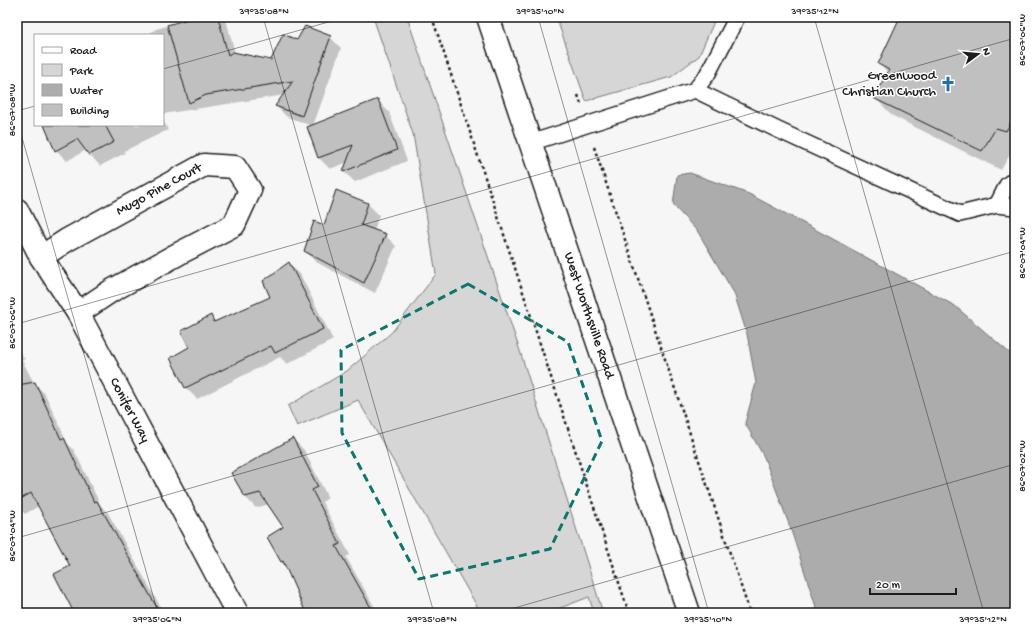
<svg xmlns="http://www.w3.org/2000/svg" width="1032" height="630" font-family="'Gochi Hand',sans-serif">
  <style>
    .green { fill: #d6d6d6; stroke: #797979 }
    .water { fill: #acacac; stroke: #727272 }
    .shadow { fill: #0003 }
    .building { fill: #c0c0c0; stroke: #1c1c1c }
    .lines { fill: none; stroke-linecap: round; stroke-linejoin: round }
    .service-casing { stroke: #1c1c1c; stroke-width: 18 }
    .minor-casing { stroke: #1c1c1c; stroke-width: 25 }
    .secondary-casing { stroke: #1c1c1c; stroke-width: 25 }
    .path { stroke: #1c1c1c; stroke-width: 2.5; stroke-dasharray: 3 3; stroke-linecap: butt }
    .service { stroke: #fff; stroke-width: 15 }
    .minor { stroke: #fff; stroke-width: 22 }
    .secondary { stroke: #fff; stroke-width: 22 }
    .marked { fill: none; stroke: #0f766e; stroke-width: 3; stroke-dasharray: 8 5; stroke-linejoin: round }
    .ticks { fill: none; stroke: #1c1c1c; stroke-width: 1; stroke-opacity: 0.45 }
    .labels { text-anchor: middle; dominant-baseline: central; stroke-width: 3; stroke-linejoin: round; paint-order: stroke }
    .poi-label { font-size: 14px; fill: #1c1c1c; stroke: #fff; text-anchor: end }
    .street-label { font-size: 14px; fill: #1c1c1c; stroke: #fff }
    .neatline { fill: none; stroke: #1c1c1c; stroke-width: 1.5 }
    .ticks-label { font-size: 10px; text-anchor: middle; fill: #1c1c1c }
  </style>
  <rect width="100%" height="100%" fill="#f6f6f6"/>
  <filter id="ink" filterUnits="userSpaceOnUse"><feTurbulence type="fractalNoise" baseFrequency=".025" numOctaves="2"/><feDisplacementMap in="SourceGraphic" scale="8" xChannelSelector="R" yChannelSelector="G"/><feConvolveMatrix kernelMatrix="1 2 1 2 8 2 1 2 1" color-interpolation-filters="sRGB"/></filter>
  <g filter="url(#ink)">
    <!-- green -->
    <g class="green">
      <polygon points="373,17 407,17 520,351 603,613 594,613 589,597 547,613 481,613 358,400 297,426 288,406 347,371 392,332 436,274 413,134"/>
      <polygon points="556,17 716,17 699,56 671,77 586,101"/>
    </g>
    <!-- water -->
    <polygon class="water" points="690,173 749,194 831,238 955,306 1013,356 1015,361 1015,613 818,613 790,527 764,457 745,423 756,383 747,334 734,293 698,232 673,205 677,175"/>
    <!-- shadow -->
    <g class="shadow">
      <polygon points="198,17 221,17 227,23 235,53 271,61 297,41 330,37 341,48 313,126 378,101 389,112 407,161 355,182 344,172 348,162 330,169 319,158 308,128 312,126 287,117 276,106 285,95 163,114 163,35 147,35 156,29"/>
      <polygon points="901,17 1015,17 1015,146 1001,170 893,116 874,97 888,72 879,64"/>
      <polygon points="163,120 168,130 124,151 125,153 100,166 86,150 67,161 56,150 45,125 163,125"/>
      <polygon points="368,204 379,215 374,231 385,235 396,246 375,293 316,262 305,251 324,226"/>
      <polygon points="289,264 300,274 333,340 287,364 280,357 197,399 186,388 172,358 191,348 211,317 216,322 271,297"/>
      <polygon points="17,347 25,359 22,360 34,383 45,394 68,444 74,450 101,506 108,513 164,613 75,613 71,566 39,506 25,514 17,506"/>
      <polygon points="293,439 304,450 328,498 322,502 350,555 346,557 378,613 307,613 286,567 281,562 284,528 269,504 256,508 245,497"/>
    </g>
    <!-- building -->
    <g class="building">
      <polygon points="195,17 218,17 228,55 233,52 271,60 283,34 297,40 305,26 331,36 302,116 275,106 293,81 206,95 189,103 167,25"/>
      <polygon points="900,17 1015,17 1015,115 1006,131 996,128 982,151 873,98 889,70 878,64"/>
      <polygon points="378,99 397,150 343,172 353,145 318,158 307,127"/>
      <polygon points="44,125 105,125 114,142 89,155 77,139 55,151"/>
      <polygon points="336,190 368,203 361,225 386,234 364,283 304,251 314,221 324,225"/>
      <polygon points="289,262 323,329 275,353 271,346 185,388 170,358 189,347 181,331 211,315 214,322 270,297 263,281"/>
      <polygon points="35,382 61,439 64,438 94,502 97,501 160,613 74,613 54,574 70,566 31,493 17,501 17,385"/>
      <polygon points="293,438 318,487 312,490 340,544 336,546 374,613 306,613 283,561 281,562 267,537 283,527 260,493 245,497 231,473"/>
    </g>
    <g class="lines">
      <defs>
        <g id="service">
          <polyline points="695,90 778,130 960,214 997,205"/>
          <polyline points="530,143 695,90 707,75 737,17"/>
          <polyline points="1015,179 1007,185 997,205 1015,207"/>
        </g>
        <g id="minor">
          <path id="s1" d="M 17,210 L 41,257 L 78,313 L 237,613"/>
          <path id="s2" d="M 41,257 L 67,240 L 204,165 L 235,167 L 250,190 L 234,225 L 178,254 L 111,291 L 78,313"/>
        </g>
        <g id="secondary">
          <path id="s3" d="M 488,17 L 689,613"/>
        </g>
      </defs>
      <!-- service casing -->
      <use href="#service" class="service-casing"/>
      <!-- minor casing -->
      <use href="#minor" class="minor-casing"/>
      <!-- secondary casing -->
      <use href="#secondary" class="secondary-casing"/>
      <!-- path -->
      <g class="path">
        <polyline points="432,17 629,613"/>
        <polyline points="578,95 581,104"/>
        <polyline points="594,147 750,613"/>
      </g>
      <!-- service -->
      <use href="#service" class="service"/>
      <!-- minor -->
      <use href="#minor" class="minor"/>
      <!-- secondary -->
      <use href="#secondary" class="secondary"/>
    </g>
  </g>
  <!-- marked area -->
  <path class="marked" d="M 468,284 L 568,342 L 602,441 L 550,549 L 419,579 L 342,433 L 341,350 Z"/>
  <!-- ticks -->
  <path class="ticks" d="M 263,17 L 434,613M 538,17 L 709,613M 814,17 L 984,613M 163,69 L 346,17M 17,111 L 35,106M 17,120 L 158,613M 17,324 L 1015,38M 17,538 L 1015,251M 497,613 L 1015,464"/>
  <!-- icons -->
  <defs>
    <symbol id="church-bare" viewBox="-9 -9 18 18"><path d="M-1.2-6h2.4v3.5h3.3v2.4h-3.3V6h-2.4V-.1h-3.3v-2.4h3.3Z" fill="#1f6fb2" stroke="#fff" stroke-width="2.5" paint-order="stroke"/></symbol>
  </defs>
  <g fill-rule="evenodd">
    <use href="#church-bare" x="937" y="73" width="22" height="22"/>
  </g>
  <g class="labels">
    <!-- poi labels -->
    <g class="poi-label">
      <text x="936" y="76">Greenwood<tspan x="936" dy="16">Christian Church</tspan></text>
    </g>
    <!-- street labels -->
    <g class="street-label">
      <text stroke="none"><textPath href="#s2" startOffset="136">Mugo Pine Court</textPath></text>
      <text stroke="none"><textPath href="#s3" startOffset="315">West Worthsville Road</textPath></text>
      <text stroke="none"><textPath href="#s1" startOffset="230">Conifer Way</textPath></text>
    </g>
  </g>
  <!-- margin -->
  <rect width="1032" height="630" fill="none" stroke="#fff" stroke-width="44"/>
  <!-- legend -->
  <rect x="34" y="34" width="130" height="92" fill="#ffffff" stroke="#a4a4a4"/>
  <rect x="42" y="47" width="20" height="6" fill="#ffffff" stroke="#a4a4a4"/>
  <text x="70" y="54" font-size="12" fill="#1c1c1c">Road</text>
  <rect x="42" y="64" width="20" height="12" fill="#d6d6d6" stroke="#a4a4a4"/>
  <text x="70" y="74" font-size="12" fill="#1c1c1c">Park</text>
  <rect x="42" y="84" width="20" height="12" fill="#acacac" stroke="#a4a4a4"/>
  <text x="70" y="94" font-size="12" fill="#1c1c1c">Water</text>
  <rect x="42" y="104" width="20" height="12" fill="#c0c0c0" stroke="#a4a4a4"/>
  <text x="70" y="114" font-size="12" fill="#1c1c1c">Building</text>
  <!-- north arrow -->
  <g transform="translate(978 54) rotate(74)" stroke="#ffffff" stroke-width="3" paint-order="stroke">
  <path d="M0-3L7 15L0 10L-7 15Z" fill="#1c1c1c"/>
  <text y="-6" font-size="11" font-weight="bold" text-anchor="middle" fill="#1c1c1c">N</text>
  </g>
  <!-- scale -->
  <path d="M870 588v6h86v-6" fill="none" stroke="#1c1c1c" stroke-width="2"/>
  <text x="876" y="588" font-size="12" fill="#1c1c1c" stroke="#ffffff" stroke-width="3" paint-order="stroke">20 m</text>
  <rect x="22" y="22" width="988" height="586" class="neatline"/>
  <g class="ticks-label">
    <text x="264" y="14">39°35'08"N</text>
    <text x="540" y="14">39°35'10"N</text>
    <text x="815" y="14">39°35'12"N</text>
    <text transform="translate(1021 40) rotate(-90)" y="4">86°07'06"W</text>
    <text transform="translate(11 110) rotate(-90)" y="4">86°07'08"W</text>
    <text transform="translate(1021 253) rotate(-90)" y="4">86°07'04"W</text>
    <text transform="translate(11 323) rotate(-90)" y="4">86°07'06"W</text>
    <text transform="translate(1021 466) rotate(-90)" y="4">86°07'02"W</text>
    <text transform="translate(11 536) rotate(-90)" y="4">86°07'04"W</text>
    <text x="157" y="622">39°35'06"N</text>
    <text x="432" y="622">39°35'08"N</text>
    <text x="708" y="622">39°35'10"N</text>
    <text x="983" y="622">39°35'12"N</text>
  </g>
</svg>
